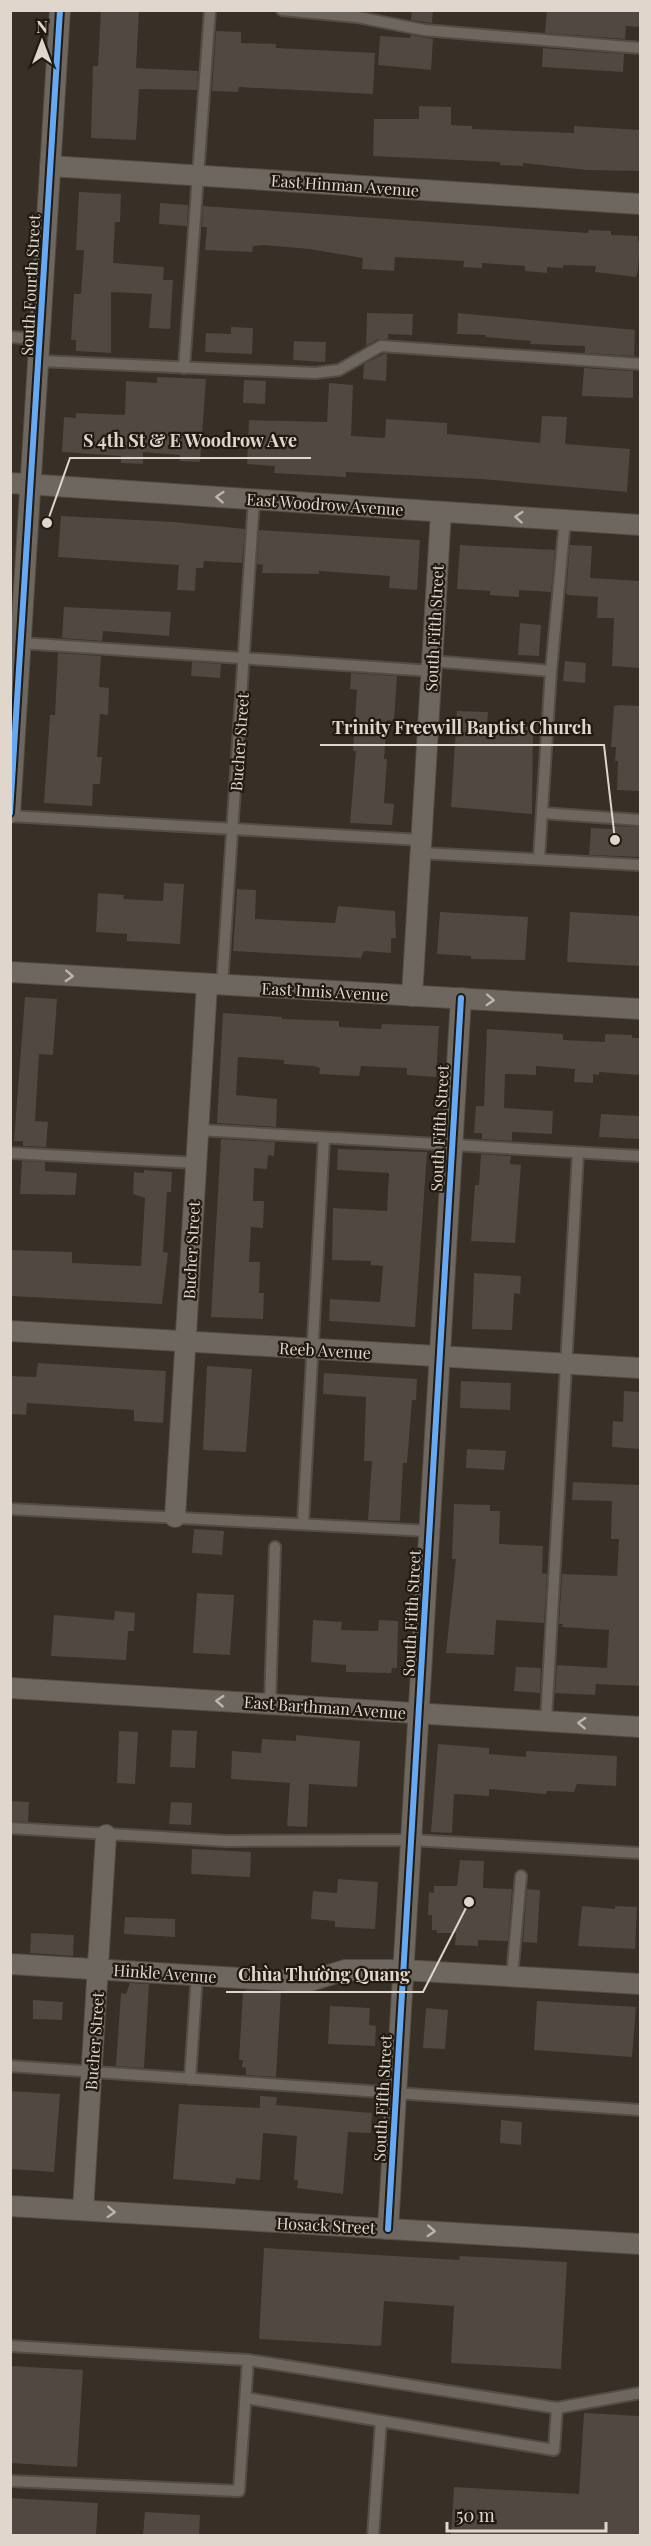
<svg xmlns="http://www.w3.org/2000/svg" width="651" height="2546" font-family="'Playfair Display',serif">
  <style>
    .building { fill: #504841 }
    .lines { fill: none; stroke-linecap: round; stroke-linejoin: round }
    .lane-casing { stroke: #554d44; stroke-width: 14 }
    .street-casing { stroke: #554d44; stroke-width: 22 }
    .lane { stroke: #6e6760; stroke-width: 10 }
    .street { stroke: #6e6760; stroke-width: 20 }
    .cycleway-casing { stroke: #211a12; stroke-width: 10 }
    .cycleway { stroke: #66a8f1; stroke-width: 6 }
    .oneway { stroke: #beb5ab }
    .labels { text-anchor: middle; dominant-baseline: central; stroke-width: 4.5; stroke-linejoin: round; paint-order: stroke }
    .street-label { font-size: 16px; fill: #e0d6cb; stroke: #211a12 }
    .leader { fill: none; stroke: #e0d6cb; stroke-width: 2 }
    .callout-dot { fill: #e0d6cb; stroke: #211a12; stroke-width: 2 }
    .callout-label { font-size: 18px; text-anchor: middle; font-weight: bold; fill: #e0d6cb; stroke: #211a12; stroke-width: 4.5; stroke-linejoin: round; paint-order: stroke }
  </style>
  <rect width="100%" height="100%" fill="#382f26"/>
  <!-- building -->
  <g class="building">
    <polygon points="101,10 139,10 136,68 198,71 197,90 139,89 136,140 91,138 93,66 98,66"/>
    <polygon points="412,10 433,10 432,23 411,20"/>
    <polygon points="547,10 640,10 640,27 626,26 625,39 545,33"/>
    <polygon points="216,31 241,32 241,43 276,44 276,48 375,53 373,94 239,87 238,92 212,91"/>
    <polygon points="411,35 433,39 431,70 378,65 380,36 410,38"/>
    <polygon points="543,48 624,54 623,72 542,67"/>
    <polygon points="419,106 451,107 451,125 472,126 472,129 574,133 574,126 640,130 640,171 586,170 523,163 523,166 500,165 500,162 373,156 374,119 419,119"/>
    <polygon points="79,192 121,194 120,222 115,222 113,263 164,267 163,280 173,280 170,329 149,328 152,294 111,292 111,353 76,351 76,340 71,340 74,294 81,294 84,250 76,250"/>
    <polygon points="160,203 188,205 187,226 159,224"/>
    <polygon points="203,206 588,233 589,230 611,231 611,235 638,236 638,241 640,241 638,269 636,277 595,272 596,266 563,265 563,268 547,267 547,273 525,271 525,266 482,263 482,268 463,267 464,261 395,257 394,271 362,269 363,258 309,249 264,245 253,246 252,252 205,250 207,227 202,227"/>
    <polygon points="367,313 413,314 412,335 388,334 388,339 378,339 366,346"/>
    <polygon points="458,313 635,330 634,356 585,353 585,346 530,344 531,341 486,337 486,335 457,334"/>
    <polygon points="231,327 253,328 252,354 205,352 206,333 231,334"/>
    <polygon points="294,341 326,342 325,362 293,360"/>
    <polygon points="383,354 387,354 386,381 363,379 364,364"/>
    <polygon points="584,368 633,371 633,398 582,396"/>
    <polygon points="157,377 206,379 200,462 180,461 180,455 143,452 143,464 121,463 121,456 62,452 64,417 76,418 76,413 125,415 126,381 157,383"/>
    <polygon points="244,380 266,381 265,404 243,403"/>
    <polygon points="329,383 353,385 351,436 385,438 386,419 447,423 447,434 540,443 542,416 567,417 565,444 630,449 627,492 481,479 346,472 346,477 274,473 275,466 247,464 249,420 327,422"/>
    <polygon points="61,516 174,522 245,529 242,563 204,561 203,568 196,568 195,591 177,590 179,565 58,557"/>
    <polygon points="259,530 420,540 417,590 389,588 390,576 319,571 319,574 262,573 263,565 257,564"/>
    <polygon points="460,545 555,550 551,592 519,590 519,597 490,595 490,591 457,589"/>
    <polygon points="570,545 592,546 590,578 640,581 640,668 612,666 614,618 597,618 598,597 568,595 566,593"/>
    <polygon points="64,607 171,612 169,636 103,631 102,641 62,638"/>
    <polygon points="520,623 541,625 539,656 518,655"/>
    <polygon points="58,653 101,656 99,687 109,688 108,715 100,714 97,757 102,757 100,784 93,784 92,806 44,803 50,715 55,715"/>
    <polygon points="565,661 586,663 585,683 563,681"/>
    <polygon points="192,662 221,664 220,678 191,676"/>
    <polygon points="351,673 397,676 394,721 387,720 384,759 387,759 384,803 394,804 392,825 350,823 356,751 353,751 357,690 350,689"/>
    <polygon points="621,705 640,706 640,791 617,790 618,761 615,761 616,747 611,747 614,706"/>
    <polygon points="457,711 488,712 487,724 533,727 532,814 451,807"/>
    <polygon points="613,826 640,827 640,857 589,855 591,828 612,829"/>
    <polygon points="164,883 184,884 180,944 127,941 127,934 96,932 98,893 124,895 123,899 163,901"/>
    <polygon points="237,889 256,890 255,919 335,923 338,906 395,911 396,938 391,938 391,953 364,951 361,958 233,951"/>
    <polygon points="440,912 528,917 525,960 471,959 471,956 437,954"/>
    <polygon points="570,912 640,916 640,966 567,962"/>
    <polygon points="25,997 57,999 53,1055 39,1054 35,1121 48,1122 46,1147 23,1146 23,1141 14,1141"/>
    <polygon points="223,1013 282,1017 282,1019 339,1021 339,1027 381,1029 382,1024 439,1026 436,1077 407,1075 407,1068 361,1066 359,1076 319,1074 320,1068 313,1066 284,1064 284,1060 238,1057 236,1095 277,1099 276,1127 217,1123"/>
    <polygon points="487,1029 563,1034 563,1040 605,1042 605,1034 632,1035 632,1038 640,1038 640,1075 599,1072 599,1075 593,1074 593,1083 574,1082 575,1069 536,1066 536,1075 505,1074 504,1108 553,1111 552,1134 512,1132 512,1141 482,1139 482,1133 474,1133 476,1106 484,1106"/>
    <polygon points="601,1114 640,1116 640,1139 599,1137"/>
    <polygon points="221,1139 275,1142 274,1156 268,1155 267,1169 254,1168 253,1201 264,1201 263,1228 251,1227 249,1262 260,1262 259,1293 264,1293 263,1319 211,1317"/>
    <polygon points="338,1149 427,1152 415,1327 329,1321 330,1299 380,1302 383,1266 371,1265 371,1261 332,1260 333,1208 387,1211 389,1173 337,1170"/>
    <polygon points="481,1154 511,1156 510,1164 521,1165 515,1243 471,1241 475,1185 479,1185"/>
    <polygon points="22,1161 45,1162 45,1171 77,1173 75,1195 20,1194"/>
    <polygon points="144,1170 172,1172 171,1192 167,1192 163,1252 168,1253 162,1304 10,1296 10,1250 72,1252 72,1263 141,1266 145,1198 133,1194 134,1172 144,1173"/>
    <polygon points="474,1273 521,1276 520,1294 514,1293 512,1330 472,1329"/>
    <polygon points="38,1363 166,1371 163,1423 134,1421 134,1410 27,1403 26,1415 10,1414 10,1376 36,1377"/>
    <polygon points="207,1366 252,1369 246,1452 203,1450"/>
    <polygon points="324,1373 417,1379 416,1400 412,1400 407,1463 403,1463 400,1521 368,1520 372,1461 364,1461 366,1397 323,1394"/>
    <polygon points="461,1381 511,1383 510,1410 460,1408"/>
    <polygon points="624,1391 640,1392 640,1449 612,1447 613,1421 623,1422"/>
    <polygon points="467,1449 506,1451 504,1470 466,1468"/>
    <polygon points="573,1482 640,1485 640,1686 596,1684 595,1695 555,1693 557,1665 607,1668 609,1630 562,1627 563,1624 559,1624 562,1574 617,1576 619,1539 611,1539 612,1501 572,1500"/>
    <polygon points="454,1504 490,1505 490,1511 500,1511 499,1544 543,1546 542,1573 547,1574 544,1623 496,1620 494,1655 446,1653 456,1559 452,1559"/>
    <polygon points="194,1529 224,1531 222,1555 192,1553"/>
    <polygon points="197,1593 234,1595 230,1655 193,1653"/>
    <polygon points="115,1611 135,1613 134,1631 128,1631 126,1660 51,1656 54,1615 114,1620"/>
    <polygon points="313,1620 342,1622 341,1630 378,1631 379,1620 398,1621 397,1668 392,1668 391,1673 346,1672 346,1665 311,1662"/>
    <polygon points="516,1667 541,1668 540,1693 514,1691"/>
    <polygon points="172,1730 197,1731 195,1768 170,1767"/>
    <polygon points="119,1731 138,1732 135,1784 117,1783"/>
    <polygon points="296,1735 360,1741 357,1787 309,1784 307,1827 287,1826 290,1783 231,1779 232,1751 261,1753 262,1739 296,1741"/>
    <polygon points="438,1744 489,1748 489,1754 526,1757 526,1751 617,1756 616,1786 577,1784 574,1792 547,1791 546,1794 489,1789 489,1796 454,1794 452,1833 431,1832"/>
    <polygon points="10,1801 29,1802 28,1822 10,1821"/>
    <polygon points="171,1802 192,1803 191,1825 169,1824"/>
    <polygon points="192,1849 251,1852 250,1877 191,1874"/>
    <polygon points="460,1860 484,1861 483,1888 512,1889 508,1941 478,1940 478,1946 455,1945 456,1933 437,1933 437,1930 432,1930 432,1915 428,1915 429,1892 434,1893 434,1886 457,1886"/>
    <polygon points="338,1879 378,1882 375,1929 335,1927 335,1921 311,1919 313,1891 337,1893"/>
    <polygon points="527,1889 540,1890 537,1943 523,1942"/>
    <polygon points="582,1906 615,1909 615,1906 637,1907 635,1949 578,1946"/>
    <polygon points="125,1917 175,1919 175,1937 124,1934"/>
    <polygon points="31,1933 74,1935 73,1956 30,1953"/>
    <polygon points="130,1983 149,1984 144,2068 116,2066 121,1993 126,1994"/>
    <polygon points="247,1990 281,1992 276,2077 246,2075 246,2068 242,2067 243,2060 239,2060 243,1992"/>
    <polygon points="33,2000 63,2002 62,2020 33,2019"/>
    <polygon points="537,2001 636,2007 632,2057 534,2050"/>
    <polygon points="330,2006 370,2008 369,2025 376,2026 375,2046 328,2044"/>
    <polygon points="426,2008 448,2010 445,2049 423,2048"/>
    <polygon points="10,2091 60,2094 54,2172 10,2169"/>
    <polygon points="260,2096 277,2097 276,2105 372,2113 371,2133 348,2132 343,2194 297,2188 298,2180 294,2180 297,2136 263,2133 260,2180 236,2178 235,2184 173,2179 179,2104 260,2108"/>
    <polygon points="501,2120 522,2122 521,2145 500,2143"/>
    <polygon points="264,2248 459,2260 460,2256 567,2262 561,2369 451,2363 454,2306 384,2301 381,2346 259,2339"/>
    <polygon points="10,2366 83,2370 77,2467 10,2463"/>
    <polygon points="584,2413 640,2416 640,2535 451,2535 454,2487 579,2494"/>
    <polygon points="10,2498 98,2503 96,2535 10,2535"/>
    <polygon points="145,2512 200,2515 199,2535 143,2535"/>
  </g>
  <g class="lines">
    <defs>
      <g id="lane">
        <polyline points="282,10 357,17 424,30 640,48"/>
        <polyline points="10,337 40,339"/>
        <polyline points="39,361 315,373 339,370 381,346 640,364"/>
        <polyline points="184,368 210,10"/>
        <polyline points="21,643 432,671"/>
        <polyline points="432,661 551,671 565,520"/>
        <polyline points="542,813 640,820"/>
        <polyline points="10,816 421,840"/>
        <polyline points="421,853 640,865"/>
        <polyline points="539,858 551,671"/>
        <polyline points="222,985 254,499"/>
        <polyline points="199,1130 640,1156"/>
        <polyline points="10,1153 197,1163"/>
        <polyline points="10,1509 429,1531"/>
        <polyline points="303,1524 324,1138"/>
        <polyline points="270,1704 275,1547"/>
        <polyline points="546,1721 578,1153"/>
        <polyline points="10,1828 226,1841 411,1840 640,1853"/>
        <polyline points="512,1976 521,1876"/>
        <polyline points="10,2066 640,2110"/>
        <polyline points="190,2079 197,1975"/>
        <polyline points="10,2346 248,2360 557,2408 640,2393"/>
        <polyline points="246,2398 381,2421"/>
        <polyline points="10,2481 239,2491 248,2360"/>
        <polyline points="373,2536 381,2421 554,2450 557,2408"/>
      </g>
      <g id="street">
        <polyline points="50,166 640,204"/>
        <polyline points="10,483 640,525"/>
        <polyline points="10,813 60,10"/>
        <polyline points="10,972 640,1009"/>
        <polyline points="412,996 441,512"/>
        <polyline points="10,1331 640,1368"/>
        <polyline points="175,1517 207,984"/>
        <polyline points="10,1688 640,1727"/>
        <polyline points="10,1964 307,1982 345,1970 403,1970 640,1984"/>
        <polyline points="10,2206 640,2244"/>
        <polyline points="83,2210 106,1835"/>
        <polyline points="388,2229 461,998"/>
      </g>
    </defs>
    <!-- lane casing -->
    <use href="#lane" class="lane-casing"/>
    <!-- street casing -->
    <use href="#street" class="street-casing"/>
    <!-- lane -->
    <use href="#lane" class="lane"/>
    <!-- street -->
    <use href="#street" class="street"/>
    <defs>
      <g id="cycleway">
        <polyline points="10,813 60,10"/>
        <polyline points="388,2229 461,998"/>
      </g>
    </defs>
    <!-- cycleway casing -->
    <use href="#cycleway" class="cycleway-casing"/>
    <!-- cycleway -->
    <use href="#cycleway" class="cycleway"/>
  </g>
  <!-- one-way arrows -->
  <defs><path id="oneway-chevron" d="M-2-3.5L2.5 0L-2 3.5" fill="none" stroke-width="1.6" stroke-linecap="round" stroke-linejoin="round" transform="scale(1.5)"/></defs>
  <g class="oneway">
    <use href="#oneway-chevron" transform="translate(220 497) rotate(-176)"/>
    <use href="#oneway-chevron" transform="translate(519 517) rotate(-176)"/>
    <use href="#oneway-chevron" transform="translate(69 976) rotate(3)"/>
    <use href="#oneway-chevron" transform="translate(490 1000) rotate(3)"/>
    <use href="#oneway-chevron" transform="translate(220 1701) rotate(-176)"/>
    <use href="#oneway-chevron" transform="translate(582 1723) rotate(-177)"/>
    <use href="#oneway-chevron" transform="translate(111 2212) rotate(3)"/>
    <use href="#oneway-chevron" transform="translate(431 2231) rotate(3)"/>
  </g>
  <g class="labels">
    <!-- street labels -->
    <g class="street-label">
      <text transform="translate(345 185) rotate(4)">East Hinman Avenue</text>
      <text transform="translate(30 285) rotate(-87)">South Fourth Street</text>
      <text transform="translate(325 504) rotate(4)">East Woodrow Avenue</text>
      <text transform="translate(434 628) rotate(-87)">South Fifth Street</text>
      <text transform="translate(239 742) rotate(-86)">Bucher Street</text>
      <text transform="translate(325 991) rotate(3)">East Innis Avenue</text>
      <text transform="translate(439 1128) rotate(-87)">South Fifth Street</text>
      <text transform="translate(191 1250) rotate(-87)">Bucher Street</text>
      <text transform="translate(325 1350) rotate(3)">Reeb Avenue</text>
      <text transform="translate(411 1613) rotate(-87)">South Fifth Street</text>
      <text transform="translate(325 1707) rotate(4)">East Barthman Avenue</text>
      <text transform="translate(165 1973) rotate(4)">Hinkle Avenue</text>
      <text transform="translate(94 2041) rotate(-86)">Bucher Street</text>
      <text transform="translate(382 2098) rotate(-87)">South Fifth Street</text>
      <text transform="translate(326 2225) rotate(3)">Hosack Street</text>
    </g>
  </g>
  <!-- callouts -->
  <path class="leader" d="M47 523L70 458H311M615 840L604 745H320M469 1902L423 1992H226"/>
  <g class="callout-dot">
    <circle cx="47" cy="523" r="6"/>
    <circle cx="615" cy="840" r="6"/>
    <circle cx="469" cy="1902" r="6"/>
  </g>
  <g class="callout-label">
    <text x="190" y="447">S 4th St &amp; E Woodrow Ave</text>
    <text x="462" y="734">Trinity Freewill Baptist Church</text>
    <text x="324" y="1981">Chùa Thường Quang</text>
  </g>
  <!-- border -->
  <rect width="651" height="2546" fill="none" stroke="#e0d6cb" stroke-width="24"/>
  <!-- north arrow -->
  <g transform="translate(42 42)" stroke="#211a12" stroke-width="4.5" paint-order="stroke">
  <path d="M0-4.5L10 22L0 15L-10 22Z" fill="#e0d6cb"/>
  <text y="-9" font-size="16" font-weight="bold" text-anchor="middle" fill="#e0d6cb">N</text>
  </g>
  <!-- scale -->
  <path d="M447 2522v9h159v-9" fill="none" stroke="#e0d6cb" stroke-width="3"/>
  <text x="456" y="2522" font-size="18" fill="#e0d6cb" stroke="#211a12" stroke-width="4.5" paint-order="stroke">50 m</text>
</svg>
